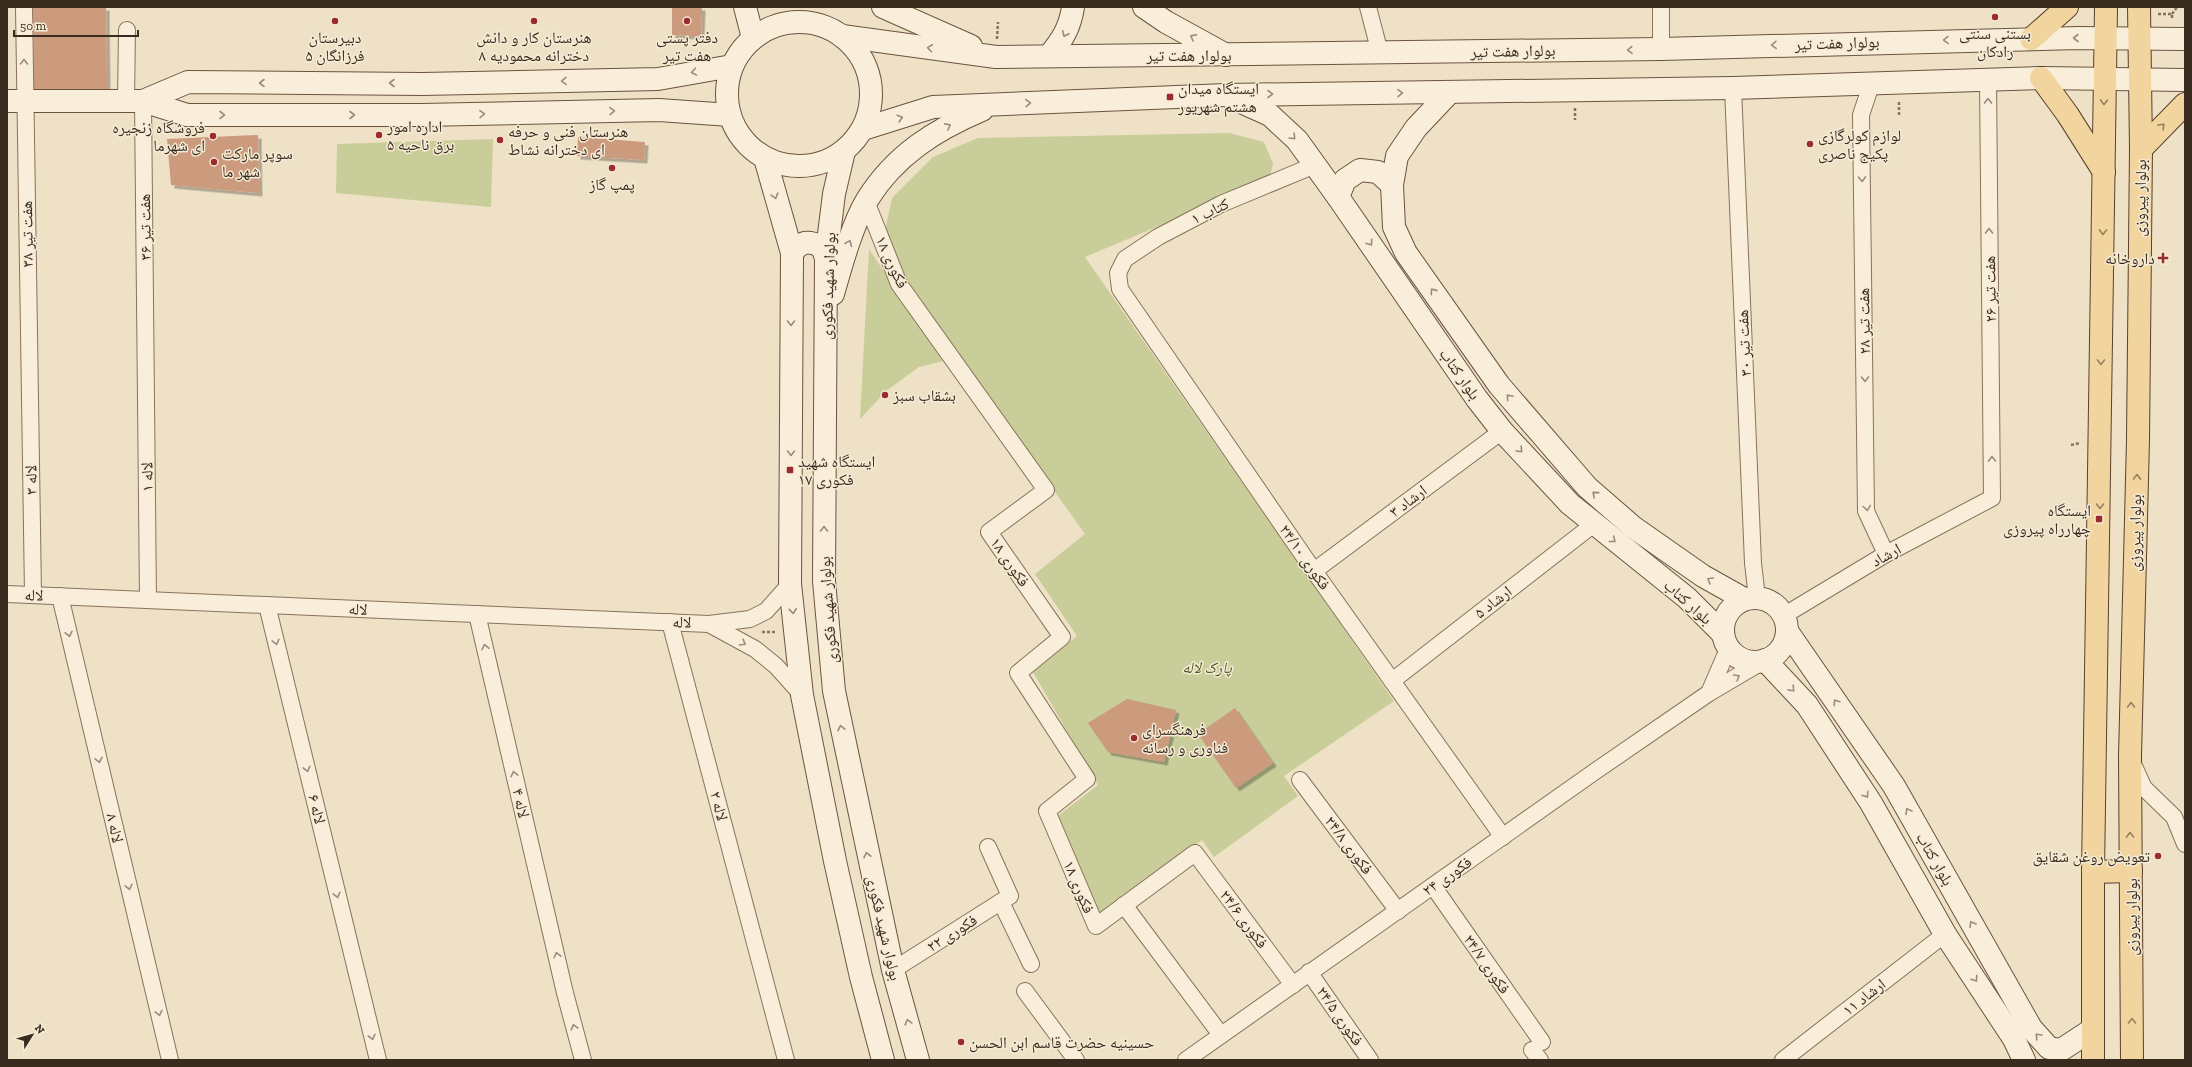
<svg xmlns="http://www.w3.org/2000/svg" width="2192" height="1067" font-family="'Zilla Slab','Noto Naskh Arabic',serif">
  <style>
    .green { fill: #c9cd99 }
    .building { fill: #cc9a7c; filter: url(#shadow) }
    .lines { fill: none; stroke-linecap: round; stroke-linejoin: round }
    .street-casing { stroke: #8a725b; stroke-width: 18 }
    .secondary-casing { stroke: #6c533e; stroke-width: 24 }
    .primary-casing { stroke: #58412f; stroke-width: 24 }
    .path { stroke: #8a725b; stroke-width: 2.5; stroke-dasharray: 3 2; stroke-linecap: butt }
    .street { stroke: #f9eed9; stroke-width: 16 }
    .secondary { stroke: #f9eed9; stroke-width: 22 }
    .primary { stroke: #f1d49e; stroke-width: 22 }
    .oneway { stroke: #9a8c7c }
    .oneway2 { stroke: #96805e }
    .poi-dot { fill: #992b31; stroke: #f6ebd5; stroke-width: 1.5 }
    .labels { text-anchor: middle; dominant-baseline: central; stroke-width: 3; stroke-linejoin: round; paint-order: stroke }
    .poi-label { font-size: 16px; fill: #3a2b1f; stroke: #f6ebd5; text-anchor: start }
    .street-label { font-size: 16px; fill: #3a2b1f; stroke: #f6ebd5 }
    .park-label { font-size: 16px; font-style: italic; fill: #4c5626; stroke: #f6ebd5 }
  </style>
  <defs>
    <filter id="shadow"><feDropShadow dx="3.5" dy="3.5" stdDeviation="0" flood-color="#0004"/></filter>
  </defs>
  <rect width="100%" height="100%" fill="#eee1c6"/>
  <!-- green -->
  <g class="green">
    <polygon points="1229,133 1264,142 1273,164 1269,180 1085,257 1394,701 1284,776 1298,796 1214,857 1202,840 1100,915 1055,818 1098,785 1033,672 1077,636 1035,574 1085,534 904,281 884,235 892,198 933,157 978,138"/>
    <polygon points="493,139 491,207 336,193 337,144"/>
    <polygon points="869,249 943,361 919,367 886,391 860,419"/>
  </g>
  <!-- building -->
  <g class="building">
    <polygon points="33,7 106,7 107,94 34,93"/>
    <polygon points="672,7 702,7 701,36 672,35"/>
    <polygon points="258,135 259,193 171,185 167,139"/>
    <polygon points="578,137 645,142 644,160 577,156"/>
    <polygon points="1127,699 1176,710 1164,762 1108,752 1088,723"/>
    <polygon points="1235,708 1273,763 1236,788 1198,734"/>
  </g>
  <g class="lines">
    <defs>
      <g id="street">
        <polyline points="24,7 33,594"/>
        <polyline points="1368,7 1380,53"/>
        <polyline points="1661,7 1661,49"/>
        <polyline points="1871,85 1861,115 1866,511 1886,554"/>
        <polyline points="1733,88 1753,563 1757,598"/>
        <polyline points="126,101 127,30"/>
        <polyline points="143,101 148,600"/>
        <polyline points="1315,165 1221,204 1158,237 1125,259 1118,273 1120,289 1314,571 1503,837"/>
        <polyline points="866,201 899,284 1046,490 989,532 1062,637 1018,673 1087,779 1047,811 1096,926 1195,853 1293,985"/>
        <polyline points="1314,571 1502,431"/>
        <polyline points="7,594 709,624 750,619 766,611 790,584"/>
        <polyline points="60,596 170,1060"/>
        <polyline points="267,605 378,1060"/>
        <polyline points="477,614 565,993 583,1060"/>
        <polyline points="1783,616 1886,554 1992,498 1988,81"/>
        <polyline points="670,622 786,1060"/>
        <polyline points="709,624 755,649 776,666 802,695"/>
        <polyline points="1392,681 1594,524"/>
        <polyline points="1709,693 1728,649"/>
        <polyline points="2132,762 2144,788 2174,817 2185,844"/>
        <polyline points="1300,780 1398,911"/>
        <polyline points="1433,886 1542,1042"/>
        <polyline points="1001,902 1031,964"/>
        <polyline points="1124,905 1221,1035"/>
        <polyline points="893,970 1010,896 988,847"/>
        <polyline points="1309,972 1370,1060"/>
        <polyline points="1025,991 1076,1060"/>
        <polyline points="1532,1050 1540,1060"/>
        <polyline points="1186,1060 1597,770 1709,693 1765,660"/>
        <polyline points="1783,1060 1945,934"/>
      </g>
      <g id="secondary">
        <polyline points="745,7 753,38"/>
        <polyline points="883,7 971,46"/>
        <polyline points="1144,7 1166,22 1226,55"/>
        <circle cx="799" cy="94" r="72"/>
        <polyline points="842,36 996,57 1661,49 2078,38 2185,39"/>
        <path d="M 1049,56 C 1062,40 1070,28 1073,7"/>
        <polyline points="1450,92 1416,128 1397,156 1392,185 1394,227 1406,253 1499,385 1587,487 1633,527 1703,576 1744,599"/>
        <polyline points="1232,98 1270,115 1297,140 1338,197 1477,399 1502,431 1570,504 1687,598 1723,634"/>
        <polyline points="7,101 143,101 187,115 421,115 659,110 730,115"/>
        <polyline points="143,101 188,82 422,84 658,79 732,66"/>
        <polyline points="863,129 933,107 1226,95 1733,88 2041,78 2185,80"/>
        <polyline points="844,151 834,194 826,258 824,581 834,691 893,970 918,1060"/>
        <polyline points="765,158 792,253 790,584 802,695 835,861 861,977 883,1060"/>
        <polyline points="1338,197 1345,180 1360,170 1378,172 1392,185"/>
        <path d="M 792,253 C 801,241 808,240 822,247 L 826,258"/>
        <path d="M 833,294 C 841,266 852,225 867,200 C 895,155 935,130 982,110"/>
        <circle cx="1755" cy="630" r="32"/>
        <polyline points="1787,631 1894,786 2031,1028 2049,1048 2061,1050 2093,1029"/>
        <polyline points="1765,660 1807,705 1871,803 1945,934 2014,1039 2024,1060"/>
      </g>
      <g id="primary">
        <polyline points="2031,39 2067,7"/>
        <polyline points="2041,78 2068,115 2104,172"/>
        <polyline points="2141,149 2185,104"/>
        <polyline points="2093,872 2131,871"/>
        <polyline points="2093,1060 2093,872 2106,7"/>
        <polyline points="2132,1060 2130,756 2138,440 2141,149 2139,7"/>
      </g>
    </defs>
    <!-- street casing -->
    <use href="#street" class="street-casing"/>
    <!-- secondary casing -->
    <use href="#secondary" class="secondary-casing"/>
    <!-- primary casing -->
    <use href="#primary" class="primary-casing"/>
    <!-- path -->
    <g class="path">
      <polyline points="2158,14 2172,14 2172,20"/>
      <polyline points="2172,14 2177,7"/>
      <polyline points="997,39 998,22"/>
      <polyline points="1575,108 1575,120"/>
      <polyline points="1899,115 1899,102"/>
      <polyline points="2071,445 2080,443"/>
      <polyline points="762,632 777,632"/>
    </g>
    <!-- street -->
    <use href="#street" class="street"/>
    <!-- secondary -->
    <use href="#secondary" class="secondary"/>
    <!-- primary -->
    <use href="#primary" class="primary"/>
  </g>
  <!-- one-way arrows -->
  <defs><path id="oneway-chevron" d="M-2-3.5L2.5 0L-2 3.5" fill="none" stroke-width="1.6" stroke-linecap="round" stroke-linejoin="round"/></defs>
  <g class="oneway">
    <use href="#oneway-chevron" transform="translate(1065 34) rotate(116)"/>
    <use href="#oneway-chevron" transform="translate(1193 37) rotate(-151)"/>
    <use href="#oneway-chevron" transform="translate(2076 38) rotate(180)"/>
    <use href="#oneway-chevron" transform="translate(1946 40) rotate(179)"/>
    <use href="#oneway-chevron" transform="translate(1774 45) rotate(178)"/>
    <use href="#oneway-chevron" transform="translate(930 48) rotate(-172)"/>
    <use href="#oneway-chevron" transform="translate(1630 50) rotate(179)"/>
    <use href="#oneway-chevron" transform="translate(24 62) rotate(-90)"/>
    <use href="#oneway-chevron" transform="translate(694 72) rotate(170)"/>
    <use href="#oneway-chevron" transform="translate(564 81) rotate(179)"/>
    <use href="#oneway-chevron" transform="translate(262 83) rotate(-180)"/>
    <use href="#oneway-chevron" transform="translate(392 83) rotate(-180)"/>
    <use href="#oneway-chevron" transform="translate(1400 93) rotate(-1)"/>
    <use href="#oneway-chevron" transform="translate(1270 94)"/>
    <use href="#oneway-chevron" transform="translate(1988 101) rotate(-91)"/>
    <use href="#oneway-chevron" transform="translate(1028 103) rotate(-2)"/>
    <use href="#oneway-chevron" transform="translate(612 111) rotate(-1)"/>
    <use href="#oneway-chevron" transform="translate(482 114) rotate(-1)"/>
    <use href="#oneway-chevron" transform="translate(222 115)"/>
    <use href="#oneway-chevron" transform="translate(352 115)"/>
    <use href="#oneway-chevron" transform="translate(900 118) rotate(-17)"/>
    <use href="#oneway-chevron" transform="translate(948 126) rotate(-28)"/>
    <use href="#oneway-chevron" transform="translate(1293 137) rotate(46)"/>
    <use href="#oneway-chevron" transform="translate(1862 179) rotate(89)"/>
    <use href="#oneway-chevron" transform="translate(775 196) rotate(74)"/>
    <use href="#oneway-chevron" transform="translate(1989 231) rotate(-91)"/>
    <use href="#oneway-chevron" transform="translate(849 243) rotate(-68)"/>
    <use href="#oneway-chevron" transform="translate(1370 243) rotate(56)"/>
    <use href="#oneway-chevron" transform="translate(1433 291) rotate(-125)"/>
    <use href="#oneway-chevron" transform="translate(791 323) rotate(90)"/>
    <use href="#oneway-chevron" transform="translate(1865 379) rotate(89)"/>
    <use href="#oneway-chevron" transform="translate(1509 397) rotate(-131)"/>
    <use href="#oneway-chevron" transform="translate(1520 450) rotate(47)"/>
    <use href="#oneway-chevron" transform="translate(791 453) rotate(90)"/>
    <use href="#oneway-chevron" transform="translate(1992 459) rotate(-91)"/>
    <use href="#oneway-chevron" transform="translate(1595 494) rotate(-139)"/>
    <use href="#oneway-chevron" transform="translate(1867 508) rotate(82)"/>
    <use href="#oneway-chevron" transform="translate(824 529) rotate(-90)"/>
    <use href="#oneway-chevron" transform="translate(1613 540) rotate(39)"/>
    <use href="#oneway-chevron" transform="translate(1710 580) rotate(-150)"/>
    <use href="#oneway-chevron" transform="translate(793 611) rotate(84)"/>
    <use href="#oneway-chevron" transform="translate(69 634) rotate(77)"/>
    <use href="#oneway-chevron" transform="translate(276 642) rotate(76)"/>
    <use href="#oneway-chevron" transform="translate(743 643) rotate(30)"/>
    <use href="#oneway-chevron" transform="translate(485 647) rotate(-103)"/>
    <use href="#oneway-chevron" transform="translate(1737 677) rotate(-30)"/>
    <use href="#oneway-chevron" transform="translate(1792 689) rotate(47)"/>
    <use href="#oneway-chevron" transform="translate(1836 702) rotate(-124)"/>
    <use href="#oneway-chevron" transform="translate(841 728) rotate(-102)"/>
    <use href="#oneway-chevron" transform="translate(99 760) rotate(77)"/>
    <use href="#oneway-chevron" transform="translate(307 769) rotate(76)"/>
    <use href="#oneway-chevron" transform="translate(514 774) rotate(-103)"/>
    <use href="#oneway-chevron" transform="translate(1866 795) rotate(57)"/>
    <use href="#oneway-chevron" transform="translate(1908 811) rotate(-120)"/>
    <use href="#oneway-chevron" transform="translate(867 855) rotate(-102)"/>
    <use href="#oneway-chevron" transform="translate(129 887) rotate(77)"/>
    <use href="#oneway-chevron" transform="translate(337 895) rotate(76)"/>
    <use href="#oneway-chevron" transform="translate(1972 924) rotate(-120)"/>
    <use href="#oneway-chevron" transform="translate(557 955) rotate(-103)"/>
    <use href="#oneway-chevron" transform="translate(1975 979) rotate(57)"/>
    <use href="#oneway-chevron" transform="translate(159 1013) rotate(77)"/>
    <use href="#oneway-chevron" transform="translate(908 1022) rotate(-105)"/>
    <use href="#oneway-chevron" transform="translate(574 1027) rotate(-105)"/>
    <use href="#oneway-chevron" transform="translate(2038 1036) rotate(-133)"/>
    <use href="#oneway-chevron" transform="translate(372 1037) rotate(76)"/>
  </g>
  <g class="oneway2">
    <use href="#oneway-chevron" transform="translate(2104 102) rotate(91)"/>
    <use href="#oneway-chevron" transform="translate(2162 126) rotate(-47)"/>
    <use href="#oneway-chevron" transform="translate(2103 232) rotate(91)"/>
    <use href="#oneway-chevron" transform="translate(2101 362) rotate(91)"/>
    <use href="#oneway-chevron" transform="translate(2137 477) rotate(-89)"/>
    <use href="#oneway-chevron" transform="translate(2100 506) rotate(90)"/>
    <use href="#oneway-chevron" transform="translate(2131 705) rotate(-89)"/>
    <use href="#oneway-chevron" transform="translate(2130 835) rotate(-91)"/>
    <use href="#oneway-chevron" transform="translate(2132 1021) rotate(-90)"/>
  </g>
  <!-- markers -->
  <g class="poi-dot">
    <circle cx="1995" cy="17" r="4"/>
    <circle cx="335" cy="21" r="4"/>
    <circle cx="534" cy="21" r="4"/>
    <circle cx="687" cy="21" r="4"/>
    <rect x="1166" y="93" width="8" height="8" rx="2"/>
    <circle cx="379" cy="135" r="4"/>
    <circle cx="213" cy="136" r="4"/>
    <circle cx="500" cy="140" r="4"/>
    <circle cx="1810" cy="144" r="4"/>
    <circle cx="214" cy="162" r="4"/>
    <circle cx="612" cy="168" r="4"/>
    <path d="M2161 252h4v4h4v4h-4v4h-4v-4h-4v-4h4z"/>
    <circle cx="885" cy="395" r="4"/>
    <rect x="786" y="466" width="8" height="8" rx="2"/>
    <rect x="2095" y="515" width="8" height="8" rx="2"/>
    <circle cx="1134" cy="738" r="4"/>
    <circle cx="2158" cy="856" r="4"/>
    <circle cx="961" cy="1042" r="4"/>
  </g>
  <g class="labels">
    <!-- poi labels -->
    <g class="poi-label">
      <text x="1995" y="33" text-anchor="middle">بستنی سنتی<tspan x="1995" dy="18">رادکان</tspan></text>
      <text x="335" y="37" text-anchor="middle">دبیرستان<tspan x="335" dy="18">فرزانگان ۵</tspan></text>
      <text x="534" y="37" text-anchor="middle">هنرستان کار و دانش<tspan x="534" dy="18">دخترانه محمودیه ۸</tspan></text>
      <text x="687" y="37" text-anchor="middle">دفتر پستی<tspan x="687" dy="18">هفت تیر</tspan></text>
      <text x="1178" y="88">ایستگاه میدان<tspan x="1178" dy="18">هشتم شهریور</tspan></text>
      <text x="387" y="126">اداره امور<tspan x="387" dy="18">برق ناحیه ۵</tspan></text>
      <text x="205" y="127" text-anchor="end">فروشگاه زنجیره<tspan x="205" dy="18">ای شهرما</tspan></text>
      <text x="508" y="131">هنرستان فنی و حرفه<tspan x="508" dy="18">ای دخترانه نشاط</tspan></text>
      <text x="1818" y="135">لوازم کولرگازی<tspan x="1818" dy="18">پکیج ناصری</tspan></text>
      <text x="222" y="153">سوپر مارکت<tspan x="222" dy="18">شهر ما</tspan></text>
      <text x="612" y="184" text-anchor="middle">پمپ گاز</text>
      <text x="2155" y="258" text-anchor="end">داروخانه</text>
      <text x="893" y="395">بشقاب سبز</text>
      <text x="798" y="461">ایستگاه شهید<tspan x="798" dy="18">فکوری ۱۷</tspan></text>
      <text x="2091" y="510" text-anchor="end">ایستگاه<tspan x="2091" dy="18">چهارراه پیروزی</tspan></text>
      <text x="1142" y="729">فرهنگسرای<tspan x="1142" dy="18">فناوری و رسانه</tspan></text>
      <text x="2150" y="856" text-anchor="end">تعویض روغن شقایق</text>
      <text x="969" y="1042">حسینیه حضرت قاسم ابن الحسن</text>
    </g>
    <!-- street labels -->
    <g class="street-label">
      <text transform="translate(1837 43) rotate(-2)">بولوار هفت تیر</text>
      <text transform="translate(1513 51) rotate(-1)">بولوار هفت تیر</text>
      <text x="1189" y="55">بولوار هفت تیر</text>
      <text transform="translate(2140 198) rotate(-89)">بولوار پیروزی</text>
      <text transform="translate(1210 211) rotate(-26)">کتاب ۱</text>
      <text transform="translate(145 227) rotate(-91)">هفت تیر ۳۶</text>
      <text transform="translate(27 234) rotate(-91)">هفت تیر ۳۸</text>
      <text transform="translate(892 262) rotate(65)">فکوری ١٨</text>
      <text transform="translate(828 286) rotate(-88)">بولوار شهید فکوری</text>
      <text transform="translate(1990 289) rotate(-91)">هفت تیر ۲۶</text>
      <text transform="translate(1864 321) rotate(-91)">هفت تیر ۲۸</text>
      <text transform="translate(1744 343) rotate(-93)">هفت تیر ۳۰</text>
      <text transform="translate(1460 374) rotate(55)">بلوار کتاب</text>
      <text transform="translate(147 477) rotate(-91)">لاله ۱</text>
      <text transform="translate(31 480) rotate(-91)">لاله ۳</text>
      <text transform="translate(1408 501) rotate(-37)">ارشاد ۳</text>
      <text transform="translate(2135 533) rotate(-89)">بولوار پیروزی</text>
      <text transform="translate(1886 555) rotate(-29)">ارشاد</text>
      <text transform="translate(1305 557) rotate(55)">فکوری ۲۴/۱۰</text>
      <text transform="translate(1010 562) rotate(55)">فکوری ١٨</text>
      <text transform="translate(34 595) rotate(2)">لاله</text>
      <text transform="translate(1493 602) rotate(-38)">ارشاد ۵</text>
      <text transform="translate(1688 602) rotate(42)">بلوار کتاب</text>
      <text transform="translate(358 609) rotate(3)">لاله</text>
      <text transform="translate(828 610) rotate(-94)">بولوار شهید فکوری</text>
      <text transform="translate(682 622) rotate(2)">لاله</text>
      <text transform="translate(521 803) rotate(77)">لاله ۴</text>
      <text transform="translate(719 806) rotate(75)">لاله ۲</text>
      <text transform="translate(317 809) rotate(76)">لاله ۶</text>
      <text transform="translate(115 828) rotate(77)">لاله ۸</text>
      <text transform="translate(1349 845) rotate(53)">فکوری ۲۴/۸</text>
      <text transform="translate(1935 859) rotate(60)">بلوار کتاب</text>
      <text transform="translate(1447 876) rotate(-35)">فکوری ۲۴</text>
      <text transform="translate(1079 887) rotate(67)">فکوری ١٨</text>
      <text transform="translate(2131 917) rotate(-90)">بولوار پیروزی</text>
      <text transform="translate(1244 919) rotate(53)">فکوری ۲۴/۶</text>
      <text transform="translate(884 928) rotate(77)">بولوار شهید فکوری</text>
      <text transform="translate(952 933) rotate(-32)">فکوری ۲۲</text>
      <text transform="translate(1487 964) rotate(55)">فکوری ۲۴/۷</text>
      <text transform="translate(1864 997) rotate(-38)">ارشاد ۱۱</text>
      <text transform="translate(1340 1016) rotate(55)">فکوری ۲۴/۵</text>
    </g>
    <!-- park labels -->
    <g class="park-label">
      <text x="1207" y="667">پارک لاله</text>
    </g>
  </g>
  <!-- border -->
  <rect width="2192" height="1067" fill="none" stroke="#3a2b1f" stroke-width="16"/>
  <!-- north arrow -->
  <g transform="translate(32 1035) rotate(53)" stroke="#f6ebd5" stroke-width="3" paint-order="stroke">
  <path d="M0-3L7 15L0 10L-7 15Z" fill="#3a2b1f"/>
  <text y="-6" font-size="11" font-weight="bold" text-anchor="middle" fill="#3a2b1f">N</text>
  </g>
  <!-- scale -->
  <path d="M14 30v6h124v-6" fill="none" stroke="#3a2b1f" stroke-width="2"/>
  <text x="20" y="30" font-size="12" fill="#3a2b1f" stroke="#f6ebd5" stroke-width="3" paint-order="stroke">50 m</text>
</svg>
